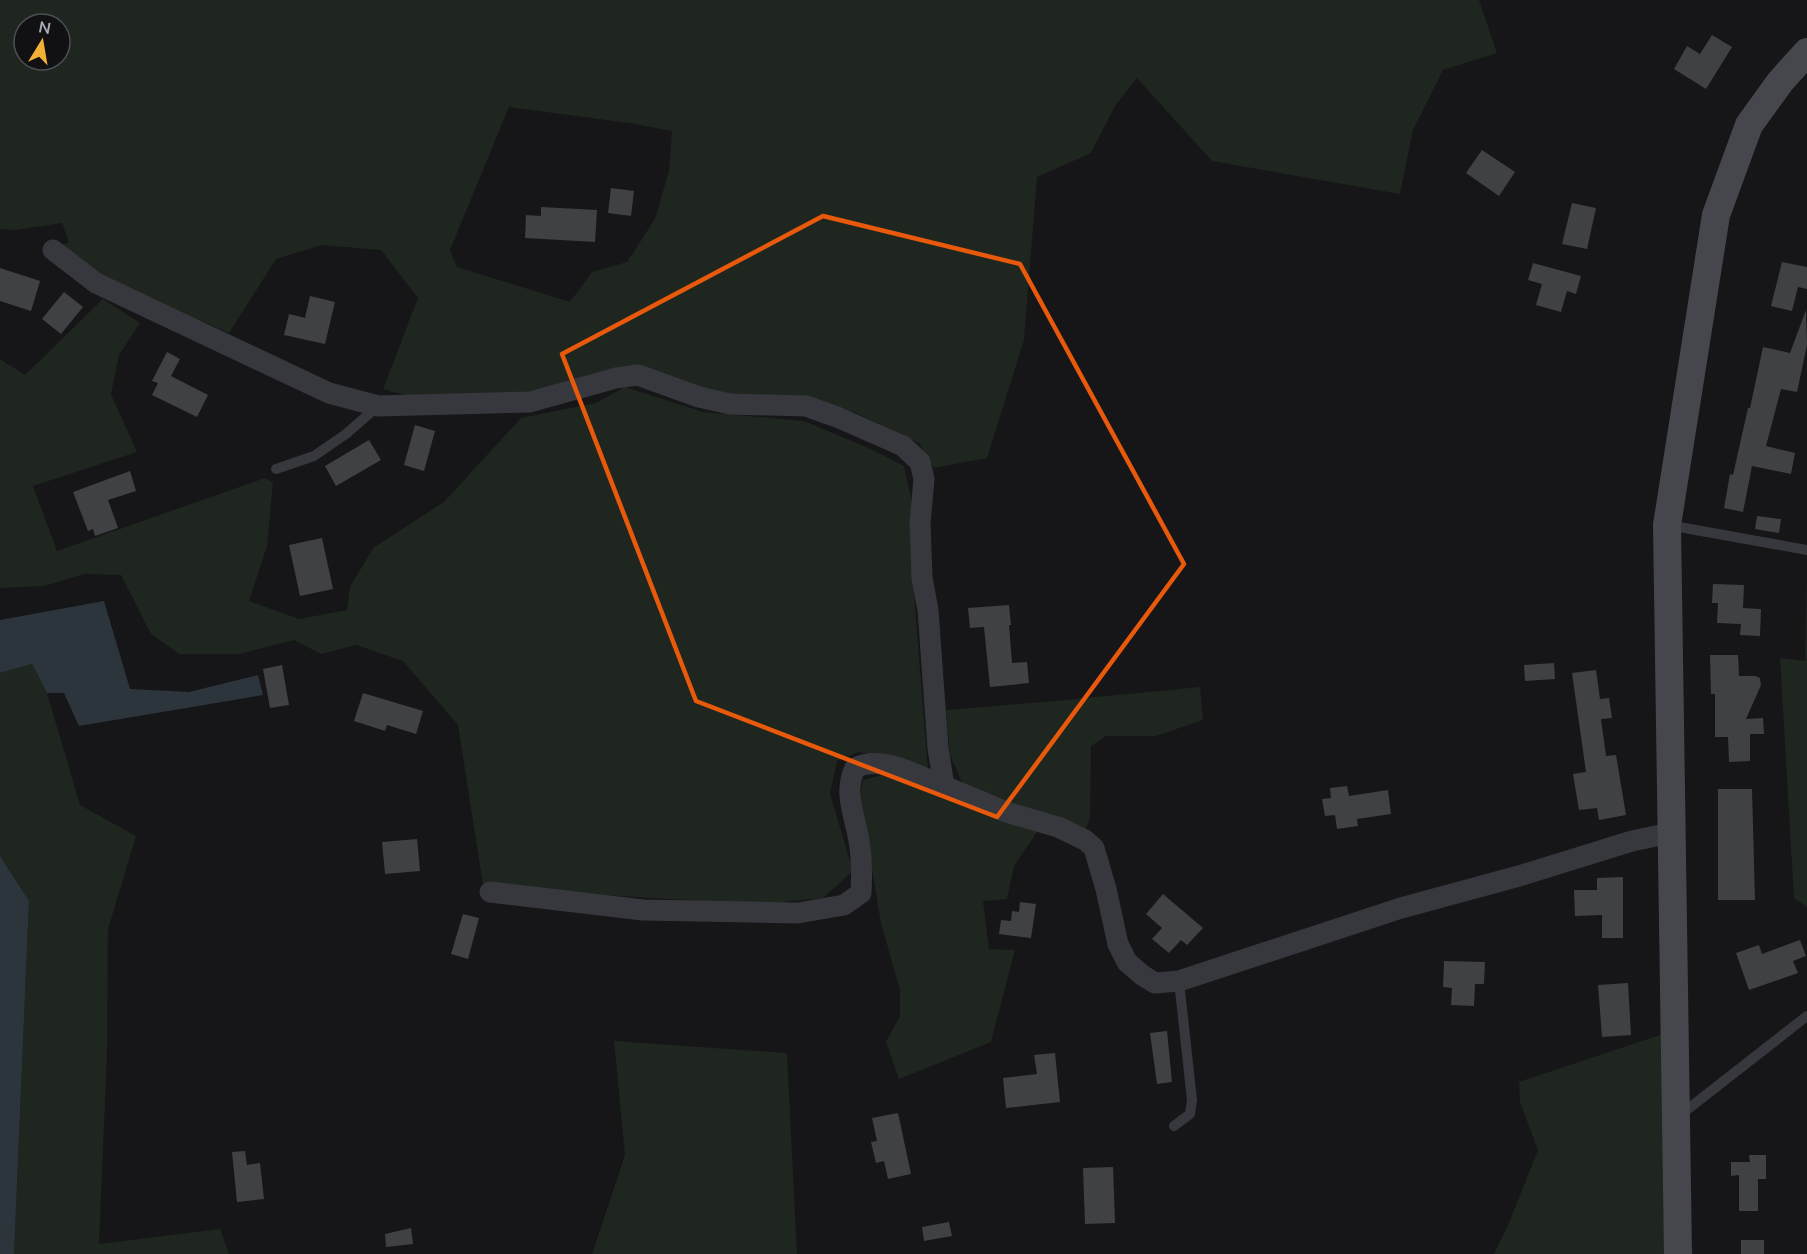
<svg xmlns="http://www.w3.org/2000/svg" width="1807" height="1254" font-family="Mulish,sans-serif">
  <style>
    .green { fill: #1e261f; fill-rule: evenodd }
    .water { fill: #2c353c }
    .building { fill: #404145 }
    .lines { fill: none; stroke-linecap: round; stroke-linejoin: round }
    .lane { stroke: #37383d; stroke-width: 10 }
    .street { stroke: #37383d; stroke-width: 21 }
    .secondary { stroke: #45474d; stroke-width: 28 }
    .marked { fill: none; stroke: #e8590c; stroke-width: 4.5; stroke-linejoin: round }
  </style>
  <rect width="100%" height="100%" fill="#161618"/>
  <!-- green -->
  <g class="green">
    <path d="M 0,0 L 1479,0 L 1497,53 L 1443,70 L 1413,130 L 1400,194 L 1212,161 L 1137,78 L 1115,106 L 1091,153 L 1037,177 L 1024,340 L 987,458 L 934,468 L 919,443 L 854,412 L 810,402 L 722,397 L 644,371 L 518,397 L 408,396 L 383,389 L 418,298 L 381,250 L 322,245 L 276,259 L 229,333 L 100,276 L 62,245 L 69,242 L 62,223 L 16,230 L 0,229 ZM 24,24 L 60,24 L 60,60 L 24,60 ZM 509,107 L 629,123 L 672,131 L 669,171 L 655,219 L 627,262 L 592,272 L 570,302 L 457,267 L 450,250 Z"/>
    <polygon points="103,299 140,323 119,355 111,394 137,452 33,486 57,551 265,478 273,483 267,546 249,601 299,619 347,610 350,587 373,548 444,502 521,418 596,403 625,387 703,412 804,421 871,449 904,466 912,503 914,594 928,770 893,757 858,752 837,761 830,794 853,871 823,898 758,904 601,895 483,885 458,725 403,661 356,645 321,654 294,640 240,654 179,654 151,634 121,575 84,574 44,586 0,588 0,359 25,375"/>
    <polygon points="1807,577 1807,907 1794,898 1780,658 1805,661"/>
    <polygon points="32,664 47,693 80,805 136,836 108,929 107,1053 99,1244 220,1229 229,1254 14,1254 29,901 0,856 0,673"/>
    <polygon points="1200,687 1203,720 1156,736 1106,736 1091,746 1090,819 1085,831 964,787 950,755 946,710 1055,701"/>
    <polygon points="882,775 928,789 1039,829 1014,866 1007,899 983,901 989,949 1015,950 991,1042 899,1079 886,1042 900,1016 900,990 881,923 860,797 863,780"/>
    <polygon points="1663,1034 1665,1254 1494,1254 1509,1223 1538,1150 1520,1102 1519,1082"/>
    <polygon points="614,1041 787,1053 797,1254 592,1254 625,1155"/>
  </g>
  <!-- water -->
  <g class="water">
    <polygon points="104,601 130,689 189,692 258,675 263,695 79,726 64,693 47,693 32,664 0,673 0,620"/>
    <polygon points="0,856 29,901 14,1254 0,1254"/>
  </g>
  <!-- building -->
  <g class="building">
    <polygon points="1712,35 1732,47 1706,89 1674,69 1687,46 1700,54"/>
    <polygon points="1482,150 1515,172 1499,196 1466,173"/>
    <polygon points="611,188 634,191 631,216 608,213"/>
    <polygon points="1572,203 1596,208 1587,249 1562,244"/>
    <polygon points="541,207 597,210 595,242 525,238 526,215 541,216"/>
    <polygon points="1782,262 1807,267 1807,289 1798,287 1792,311 1771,306"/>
    <polygon points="1533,263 1581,276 1576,294 1567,291 1561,312 1536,305 1542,284 1528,280"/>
    <polygon points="0,268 40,281 31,311 0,301"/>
    <polygon points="64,292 83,307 61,334 42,319"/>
    <polygon points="310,296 335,302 325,344 284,335 289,314 305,318"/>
    <polygon points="1806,310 1807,345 1797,392 1781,389 1766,446 1795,453 1791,474 1752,466 1743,512 1724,508 1730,474 1733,475 1748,408 1750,408 1763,347 1790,353"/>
    <polygon points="167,352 180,359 171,376 208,395 197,417 152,395 158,383 152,381"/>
    <polygon points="415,425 435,431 424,471 404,465"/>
    <polygon points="369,440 381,460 336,486 325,466"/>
    <polygon points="130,471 136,491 108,500 118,528 95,536 93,529 88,531 73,492"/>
    <polygon points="1757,516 1781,519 1779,533 1755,529"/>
    <polygon points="322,538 333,589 300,596 289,545"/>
    <polygon points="1713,584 1744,585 1743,608 1761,609 1760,636 1740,635 1741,624 1717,623 1718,603 1712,603"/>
    <polygon points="1009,605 1011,625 1009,625 1012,663 1027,662 1029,683 990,687 984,627 970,628 968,608"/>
    <polygon points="1710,655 1738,655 1739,676 1755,676 1760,678 1761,685 1746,719 1763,718 1764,734 1750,734 1750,761 1729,762 1728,737 1715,737 1715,694 1711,694"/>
    <polygon points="1554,663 1555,679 1525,681 1524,665"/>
    <polygon points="282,665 289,705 270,708 263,669"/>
    <polygon points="1596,670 1600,699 1609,698 1612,718 1601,719 1606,756 1616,755 1626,815 1599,820 1597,808 1579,810 1573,774 1586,772 1572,673"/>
    <polygon points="363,693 423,711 416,734 387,725 385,731 354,721"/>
    <polygon points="1347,786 1349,796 1388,790 1391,814 1357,819 1358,826 1337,829 1335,815 1325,816 1322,799 1331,798 1330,788"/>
    <polygon points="1718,789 1752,789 1755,900 1718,900"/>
    <polygon points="417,839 420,871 385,874 382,842"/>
    <polygon points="1623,877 1623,938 1602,938 1602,915 1575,916 1574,890 1597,890 1597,878"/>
    <polygon points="1163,894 1203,928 1187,945 1181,940 1169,953 1152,939 1162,928 1146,914"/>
    <polygon points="1020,902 1036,904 1031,938 999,934 1001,920 1011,921 1012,911 1019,912"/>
    <polygon points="463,914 479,918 468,959 451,954"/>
    <polygon points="1800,940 1806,956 1793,961 1798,973 1749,990 1736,953 1759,945 1762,954"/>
    <polygon points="1444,961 1485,962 1484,984 1475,984 1474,1006 1451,1005 1452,988 1443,987"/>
    <polygon points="1628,983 1631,1035 1602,1037 1598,985"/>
    <polygon points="1167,1031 1172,1082 1157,1084 1150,1033"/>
    <polygon points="1055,1053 1060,1102 1006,1108 1003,1078 1037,1074 1034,1055"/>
    <polygon points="898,1113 911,1174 888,1179 884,1161 876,1163 871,1142 877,1141 872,1118"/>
    <polygon points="245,1151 247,1165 260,1163 264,1199 237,1202 232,1152"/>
    <polygon points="1749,1155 1766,1155 1766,1179 1758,1179 1758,1211 1739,1211 1739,1175 1731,1176 1731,1162 1750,1162"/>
    <polygon points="1113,1167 1115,1223 1085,1224 1083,1168"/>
    <polygon points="949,1222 952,1236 924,1241 922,1227"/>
    <polygon points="411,1228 413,1244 386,1247 385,1234"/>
    <rect x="1741" y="1240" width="23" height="14"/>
  </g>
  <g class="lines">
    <!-- lane -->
    <g class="lane">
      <polyline points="276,469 314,456 346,434 378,406"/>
      <polyline points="1668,525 1807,550"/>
      <polyline points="1679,1116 1807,1016"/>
      <polyline points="1174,1126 1190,1114 1192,1100 1179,981"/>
    </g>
    <!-- street -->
    <g class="street">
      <polyline points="53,250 96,283 329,393 378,406 530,402 616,378 638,375 699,397 730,404 806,406 837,417 903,446 920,462 924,479 920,523 922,578 928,610 938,748 944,786 1006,812 1058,827 1085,840 1094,848 1106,889 1118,944 1127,962 1142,975 1155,983 1179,981 1401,908 1519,876 1632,841 1670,833"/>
      <path d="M 490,892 L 643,910 L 798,913 L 844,905 L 861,893 C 862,875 862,858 859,841 C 855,815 843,793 855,768 C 882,754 917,776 944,786"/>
    </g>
    <!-- secondary -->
    <polyline class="secondary" points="1678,1254 1667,525 1716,215 1749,125 1780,82 1807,52"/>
  </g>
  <!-- marked area -->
  <path class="marked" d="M 823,216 L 1020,264 L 1184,564 L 997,817 L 696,701 L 562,354 Z"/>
  <!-- north arrow -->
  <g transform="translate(42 42) rotate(11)"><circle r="28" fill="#111113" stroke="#4d4f55" stroke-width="1.5"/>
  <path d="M0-4.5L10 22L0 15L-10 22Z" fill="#f2b134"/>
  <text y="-9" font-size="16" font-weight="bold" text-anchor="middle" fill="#a8adb8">N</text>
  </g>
</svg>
